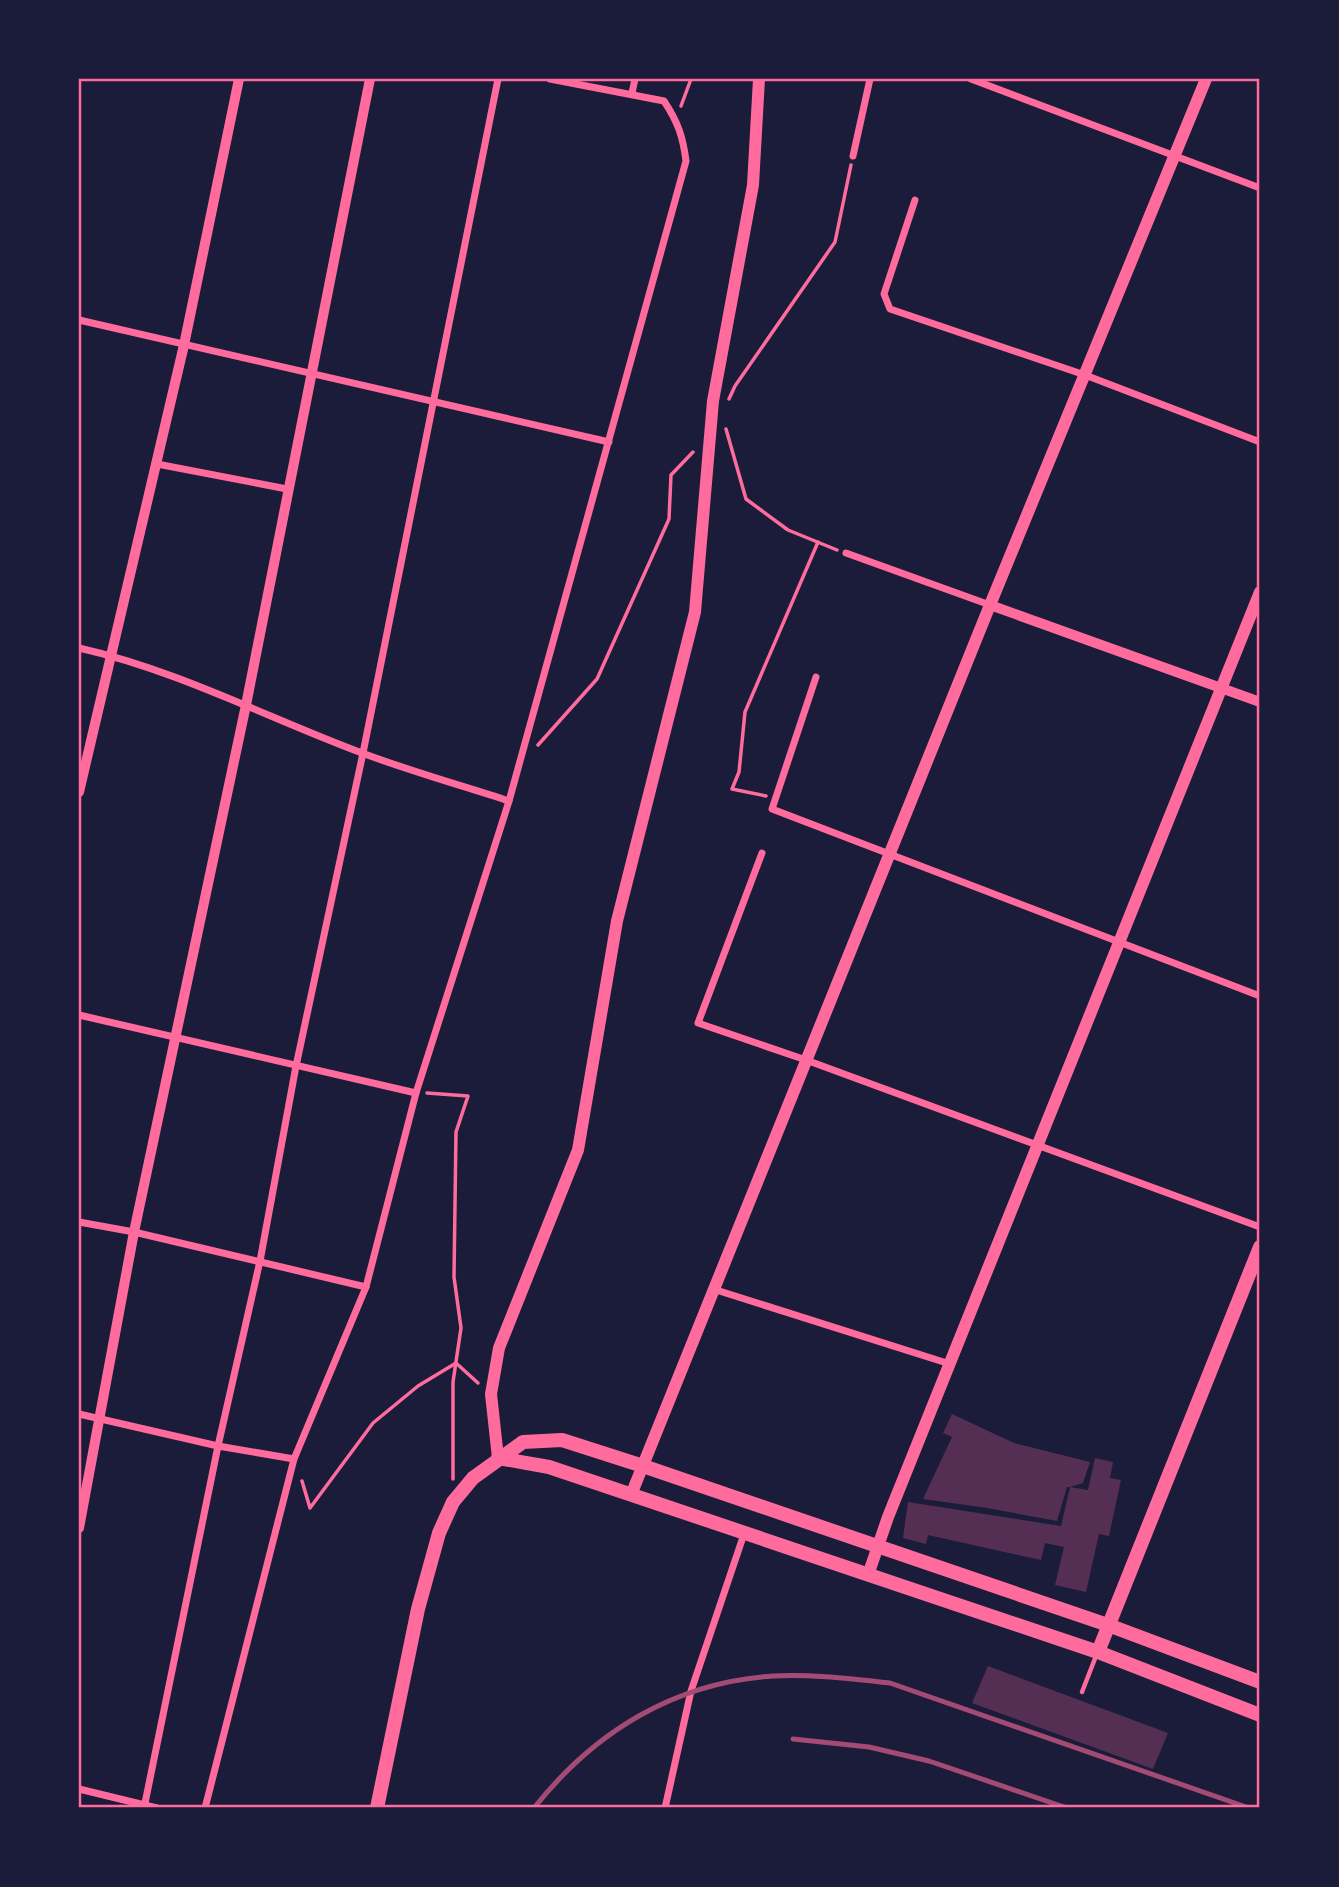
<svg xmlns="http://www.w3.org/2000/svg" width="1339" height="1887" font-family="Ubuntu,sans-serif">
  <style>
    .building { fill: #542f53 }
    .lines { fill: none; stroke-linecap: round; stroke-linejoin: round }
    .path { stroke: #ff6b9d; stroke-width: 3.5 }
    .service { stroke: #ff6b9d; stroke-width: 4.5 }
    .minor { stroke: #ff6b9d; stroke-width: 7 }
    .tertiary { stroke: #ff6b9d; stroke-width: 10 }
    .secondary { stroke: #ff6b9d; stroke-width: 12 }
    .primary { stroke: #ff6b9d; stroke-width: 14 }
    .rail { stroke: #a44b75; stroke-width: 5 }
    .neatline { fill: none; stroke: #ff6b9d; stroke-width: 2.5 }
  </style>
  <rect width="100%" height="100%" fill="#1b1b3a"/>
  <!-- building -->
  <g class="building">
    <polygon points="952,1414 1014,1443 1090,1462 1083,1483 1070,1487 1088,1490 1095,1458 1113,1462 1110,1478 1121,1480 1109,1536 1099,1534 1086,1592 1055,1585 1064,1547 1045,1543 1041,1560 928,1535 926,1544 903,1538 908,1502 1061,1526 1070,1487 1067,1487 1057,1521 987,1508 923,1499 952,1437 943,1433"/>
    <polygon points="988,1666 1168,1733 1153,1769 972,1703"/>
  </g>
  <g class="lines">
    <!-- path -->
    <g class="path">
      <polyline points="681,106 691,79"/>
      <polyline points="729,399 735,386 835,242 851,165"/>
      <polyline points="726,429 746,499 788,530 837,550"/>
      <polyline points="538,745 597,679 669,519 671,475 693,452"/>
      <polyline points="766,796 732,789 739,772 745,712 818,542"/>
      <polyline points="427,1093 468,1096 456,1132 454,1277 461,1328 453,1382 453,1479"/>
      <polyline points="302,1481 310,1508 373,1423 418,1386 456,1363 478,1383"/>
    </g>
    <!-- service -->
    <polyline class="service" points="1082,1692 1096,1656"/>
    <!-- minor -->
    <g class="minor">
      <polyline points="971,79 1260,188"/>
      <polyline points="632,93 635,79"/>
      <polyline points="853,156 870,79"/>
      <polyline points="915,200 884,294 890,309 1085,375 1260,442"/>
      <polyline points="79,320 609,442"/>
      <polyline points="157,464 287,489"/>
      <polyline points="846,553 990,605"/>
      <path d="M 79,648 C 177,670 268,718 362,753 C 410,771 460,785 509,801"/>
      <polyline points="816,677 772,809 1260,996"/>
      <polyline points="762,853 698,1023 806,1060 1260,1227"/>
      <polyline points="79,1015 416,1093"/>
      <polyline points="79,1222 134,1232 366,1287"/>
      <polyline points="713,1289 950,1364"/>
      <polyline points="79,1414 218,1446 294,1459"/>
      <polyline points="79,1789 157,1808"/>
      <polyline points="144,1808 218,1446 260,1261 296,1066 363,753 498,79"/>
      <path d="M 205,1808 L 294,1459 L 366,1287 L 416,1093 L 509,801 L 686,161 C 683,137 678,122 664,101 L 550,79"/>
      <polyline points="665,1808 691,1691 744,1534"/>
    </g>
    <!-- tertiary -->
    <g class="tertiary">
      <polyline points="990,605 1260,702"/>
      <polyline points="79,792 184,345 239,79"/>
      <polyline points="79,1528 134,1232 246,705 370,79"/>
    </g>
    <!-- secondary -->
    <g class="secondary">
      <polyline points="498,1458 491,1394 499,1348 578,1150 617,921 695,612 713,401 753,185 759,79"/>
      <polyline points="631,1495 990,605 1206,79"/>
      <polyline points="868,1575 888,1517 1260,592"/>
    </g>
    <!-- primary -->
    <g class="primary">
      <polyline points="498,1458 549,1467 1098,1652 1260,1715"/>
      <polyline points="1098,1652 1260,1247"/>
      <polyline points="377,1808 418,1609 439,1533 453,1502 473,1478 523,1442 562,1440 643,1466 1108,1625 1260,1682"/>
    </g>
    <!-- rail -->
    <g class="rail">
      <polyline points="793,1739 869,1747 929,1761 1067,1808"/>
      <path d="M 534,1808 C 594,1732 675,1682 773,1676 C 812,1674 852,1679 890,1683 L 1249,1808"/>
    </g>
  </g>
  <!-- border -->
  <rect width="1339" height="1887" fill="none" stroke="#1b1b3a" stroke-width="161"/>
  <rect x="80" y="80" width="1178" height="1726" class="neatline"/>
</svg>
